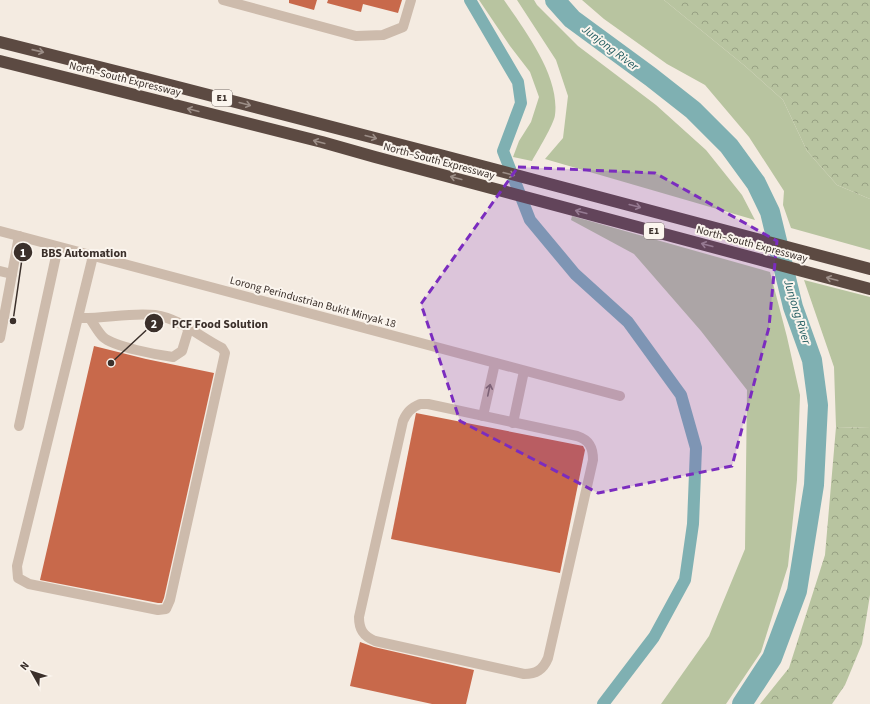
<svg xmlns="http://www.w3.org/2000/svg" width="870" height="704" font-family="'Source Sans 3',sans-serif">
  <style>
    .grass { fill: #b8c4a0 }
    .forest { fill: url(#forest-crowns) }
    .lines { fill: none; stroke-linecap: round; stroke-linejoin: round }
    .canal { stroke: #7fb0b2; stroke-width: 12 }
    .river { stroke: #7fb0b2; stroke-width: 20 }
    .building { fill: #c8694b }
    .minor { stroke: #cdbbac; stroke-width: 10 }
    .highway { stroke: #5c4a42; stroke-width: 12 }
    .oneway { stroke: #9c8e87 }
    .oneway2 { stroke: #7d6f65 }
    .marked { fill: #7b2cbf; fill-opacity: 0.2; stroke: #7b2cbf; stroke-width: 3; stroke-dasharray: 8 5; stroke-linejoin: round }
    .labels { text-anchor: middle; dominant-baseline: central; stroke-width: 4; stroke-linejoin: round; paint-order: stroke }
    .shield { fill: #fbf5ee; stroke: #756b66; stroke-width: 1 }
    .shield-label { font-size: 10px; font-weight: bold; fill: #3b302b }
    .street-label { font-size: 11px; fill: #3b302b; stroke: #fbf5ee }
    .water-label { font-size: 12px; font-style: italic; fill: #1f5a5e; stroke: #fbf5ee }
    .leader { fill: none; stroke: #3b302b; stroke-width: 1.5 }
    .callout-dot { fill: #3b302b; stroke: #fbf5ee; stroke-width: 1.5 }
    .mark-label { font-size: 12px; text-anchor: middle; font-weight: bold; fill: #fff }
    .callout-label { font-size: 12px; text-anchor: middle; font-weight: bold; fill: #3b302b; stroke: #fbf5ee; stroke-width: 4; stroke-linejoin: round; paint-order: stroke }
  </style>
  <defs>
    <pattern id="forest-crowns" width="20" height="18" patternUnits="userSpaceOnUse"><rect width="20" height="18" fill="#b8c4a0"/><path d="M2 6a3 3 0 1 1 6 0M12 15a3 3 0 1 1 6 0" fill="none" stroke="#97a083"/></pattern>
  </defs>
  <rect width="100%" height="100%" fill="#f4ebe1"/>
  <!-- grass -->
  <g class="grass">
    <path d="M 479,0 L 504,0 C 525,31 560,76 555,115 C 554,124 537,152 532,161 L 513,157 L 519,141 L 531,122 L 539,97 L 530,72 L 510,46 Z"/>
    <polygon points="517,0 534,0 537,5 578,46 656,105 706,150 742,195 755,220 545,159 563,138 568,96 556,60"/>
    <polygon points="582,0 664,0 745,66 783,100 807,151 837,185 870,199 870,250 791,228 783,205 784,191 749,137 705,85 667,64 604,19"/>
    <polygon points="572,216 770,272 787,337 800,395 797,480 788,566 761,652 726,704 661,704 709,636 745,549 747,390 701,331 634,254 571,220"/>
    <polygon points="804,280 870,297 870,428 836,427 834,367"/>
  </g>
  <!-- forest -->
  <g class="forest">
    <polygon points="664,0 870,0 870,199 837,185 807,151 783,100 745,66"/>
    <polygon points="836,427 870,428 870,595 862,644 845,685 832,704 760,704 789,668 825,555"/>
  </g>
  <g class="lines">
    <!-- canal -->
    <polyline class="canal" points="470,0 518,82 521,103 503,151 530,220 575,274 628,322 681,395 696,448 693,524 685,580 654,637 603,704"/>
    <!-- river -->
    <polyline class="river" points="555,0 572,19 651,77 693,110 729,146 756,183 770,212 793,307 812,360 818,405 814,485 797,591 772,658 742,704"/>
  </g>
  <!-- building -->
  <g class="building">
    <polygon points="289,0 317,0 314,10 289,3"/>
    <polygon points="328,0 402,0 398,13 363,4 361,12 327,3"/>
    <polygon points="94,346 146,359 214,373 164,598 162,603 158,603 40,580"/>
    <polygon points="416,413 583,446 585,450 560,573 391,539"/>
    <polygon points="360,642 374,647 474,670 466,704 432,704 350,686"/>
  </g>
  <g class="lines">
    <!-- minor -->
    <g class="minor">
      <polyline points="223,0 356,36 383,35 403,27 411,0"/>
      <polyline points="0,231 620,396"/>
      <polyline points="0,271 12,274 0,338"/>
      <polyline points="12,274 19,236"/>
      <path d="M 78,318 C 103,319 131,312 155,315 C 181,319 200,337 222,348 L 225,353 L 170,600 L 166,609 L 158,610 L 29,584 L 18,578 L 17,566 L 93,256"/>
      <path d="M 90,319 C 94,324 98,332 103,337 C 114,347 158,355 173,357 L 182,351 L 189,328"/>
      <path d="M 420,404 L 428,404 L 577,436 C 589,440 593,447 593,460 L 548,658 C 543,670 536,674 524,674 L 375,641 C 363,636 359,629 359,617 L 403,421 C 407,412 411,408 420,404 Z"/>
      <polyline points="483,416 495,363"/>
      <polyline points="513,423 524,371"/>
      <polyline points="19,426 58,247"/>
    </g>
    <!-- highway -->
    <g class="highway">
      <polyline points="0,42 143,78 444,156 870,269"/>
      <polyline points="0,61 322,142 375,157 870,289"/>
    </g>
  </g>
  <!-- one-way arrows -->
  <defs><path id="oneway-shaft" d="M-6 0H5M1.5-3L5.5 0L1.5 3" fill="none" stroke-width="1.6" stroke-linecap="round" stroke-linejoin="round"/></defs>
  <g class="oneway">
    <use href="#oneway-shaft" transform="translate(38 51) rotate(13)"/>
    <use href="#oneway-shaft" transform="translate(245 104) rotate(15)"/>
    <use href="#oneway-shaft" transform="translate(193 110) rotate(-166)"/>
    <use href="#oneway-shaft" transform="translate(371 137) rotate(15)"/>
    <use href="#oneway-shaft" transform="translate(319 142) rotate(-165)"/>
    <use href="#oneway-shaft" transform="translate(509 174) rotate(14)"/>
    <use href="#oneway-shaft" transform="translate(456 178) rotate(-165)"/>
    <use href="#oneway-shaft" transform="translate(635 206) rotate(15)"/>
    <use href="#oneway-shaft" transform="translate(581 212) rotate(-165)"/>
    <use href="#oneway-shaft" transform="translate(707 245) rotate(-165)"/>
    <use href="#oneway-shaft" transform="translate(832 279) rotate(-165)"/>
  </g>
  <use class="oneway2" href="#oneway-shaft" transform="translate(489 390) rotate(-78)"/>
  <!-- marked area -->
  <path class="marked" d="M 518,167 L 655,173 L 777,241 L 769,327 L 732,466 L 598,493 L 460,421 L 421,304 Z"/>
  <g class="labels">
    <!-- shield labels -->
    <g class="shield">
      <rect x="212" y="90" width="20" height="16" rx="3"/>
      <rect x="644" y="223" width="20" height="16" rx="3"/>
    </g>
    <g class="shield-label">
      <text x="222" y="98">E1</text>
      <text x="654" y="231">E1</text>
    </g>
    <!-- street labels -->
    <g class="street-label">
      <text transform="translate(125 79) rotate(14)">North–South Expressway</text>
      <text transform="translate(439 161) rotate(15)">North–South Expressway</text>
      <text transform="translate(752 244) rotate(15)">North–South Expressway</text>
      <text transform="translate(313 302) rotate(15)">Lorong Perindustrian Bukit Minyak 18</text>
    </g>
    <!-- water labels -->
    <g class="water-label">
      <text transform="translate(610 48) rotate(37)">Junjong River</text>
      <text transform="translate(797 312) rotate(73)">Junjong River</text>
    </g>
  </g>
  <!-- callouts -->
  <path class="leader" d="M13 321L23 252M111 363L154 323"/>
  <g class="callout-dot">
    <circle cx="13" cy="321" r="4"/>
    <circle cx="111" cy="363" r="4"/>
    <circle cx="23" cy="252" r="10"/>
    <circle cx="154" cy="323" r="10"/>
  </g>
  <g class="mark-label">
    <text x="23" y="257">1</text>
    <text x="154" y="328">2</text>
  </g>
  <g class="callout-label">
    <text x="84" y="257">BBS Automation</text>
    <text x="220" y="328">PCF Food Solution</text>
  </g>
  <!-- north arrow -->
  <g transform="translate(32 672) rotate(309)" stroke="#fbf5ee" stroke-width="3" paint-order="stroke">
  <path d="M0-3L7 15L0 10L-7 15Z" fill="#3b302b"/>
  <text y="-6" font-size="11" font-weight="bold" text-anchor="middle" fill="#3b302b">N</text>
  </g>
</svg>
